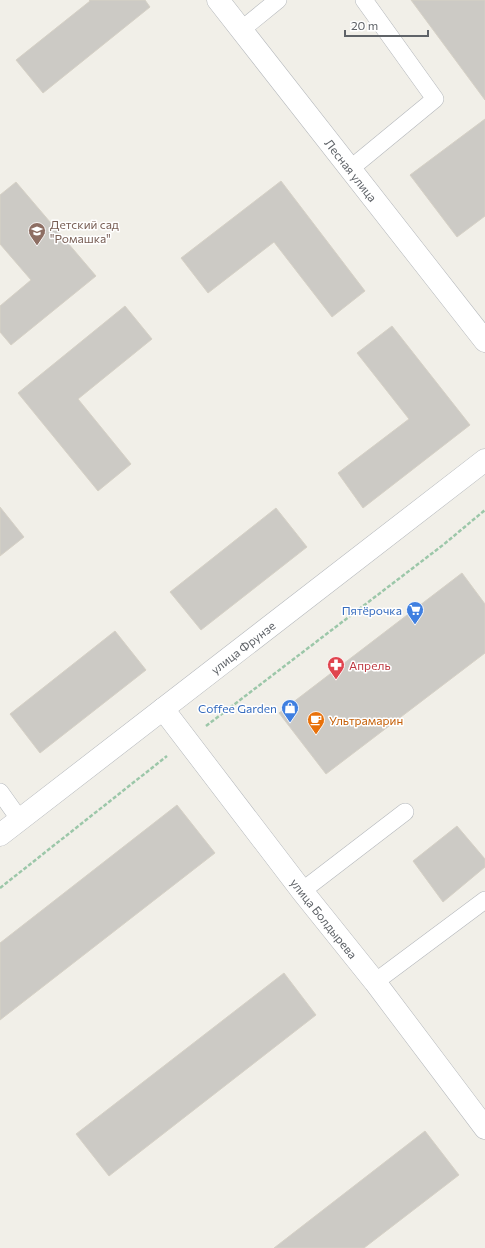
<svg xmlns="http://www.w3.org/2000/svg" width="485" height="1248" font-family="Commissioner,sans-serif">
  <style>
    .building { fill: #cccac5; stroke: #d6d1c6 }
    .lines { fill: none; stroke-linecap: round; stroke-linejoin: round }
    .service-casing { stroke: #b5b8bc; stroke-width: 18 }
    .minor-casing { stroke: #b5b8bc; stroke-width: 23 }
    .path { stroke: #9cc7a9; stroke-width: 2.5; stroke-dasharray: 4 2; stroke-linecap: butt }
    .service { stroke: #fff; stroke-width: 17 }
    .minor { stroke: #fff; stroke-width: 22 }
    .labels { text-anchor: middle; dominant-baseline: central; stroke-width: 3; stroke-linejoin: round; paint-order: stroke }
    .street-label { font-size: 12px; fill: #5f6368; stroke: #fff }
    .education-label { font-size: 12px; fill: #785e54; stroke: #fff; text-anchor: start }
    .shop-label { font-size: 12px; fill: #366cbe; stroke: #fff; text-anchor: end }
    .health-label { font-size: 12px; fill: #be3a42; stroke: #fff; text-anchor: start }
    .food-label { font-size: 12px; fill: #c56008; stroke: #fff; text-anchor: start }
  </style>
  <rect width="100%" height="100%" fill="#f1efe8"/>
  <!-- building -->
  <g class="building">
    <polygon points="89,0 145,0 150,7 43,93 16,60 90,1"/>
    <polygon points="411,0 485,0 485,100"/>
    <polygon points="485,119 485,216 457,237 410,175"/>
    <polygon points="281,181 365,291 332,317 274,242 208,293 181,258"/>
    <polygon points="16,182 96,276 11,345 0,332 0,306 31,280 0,244 0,195"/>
    <polygon points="125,306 152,339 78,399 131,464 98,491 18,393"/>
    <polygon points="392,326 470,425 363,508 338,473 409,419 357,353"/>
    <polygon points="0,507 24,537 0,556"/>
    <polygon points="276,508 307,547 201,630 170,592"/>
    <polygon points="462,573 485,604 485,653 326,774 279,713"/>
    <polygon points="115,631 146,670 40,753 10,714"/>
    <polygon points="177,805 215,853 0,1020 0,943"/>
    <polygon points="457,826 485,859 485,867 443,902 413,861"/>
    <polygon points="284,973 316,1015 109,1176 76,1134"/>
    <polygon points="425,1131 459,1175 364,1248 274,1248"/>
  </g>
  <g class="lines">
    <defs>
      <g id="service">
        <polyline points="241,30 278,0"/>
        <polyline points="350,169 435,99 364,0"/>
        <polyline points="0,792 20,820"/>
        <polyline points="302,891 405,812"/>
        <polyline points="375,982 485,900"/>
      </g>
      <g id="minor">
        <path id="s1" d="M 218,0 L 485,341"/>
        <path id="s2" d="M 163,709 L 302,891 L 375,982 L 485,1128"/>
        <path id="s3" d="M 0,835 L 485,460"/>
      </g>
    </defs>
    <!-- service casing -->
    <use href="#service" class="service-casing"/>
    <!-- minor casing -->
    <use href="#minor" class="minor-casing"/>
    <!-- path -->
    <g class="path">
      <polyline points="206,726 443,545 485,510"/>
      <polyline points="0,888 167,756"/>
    </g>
    <!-- service -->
    <use href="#service" class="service"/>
    <!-- minor -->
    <use href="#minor" class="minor"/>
  </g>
  <!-- icons -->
  <defs>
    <symbol id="school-pin" viewBox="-11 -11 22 30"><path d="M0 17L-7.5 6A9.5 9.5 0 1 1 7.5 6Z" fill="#8d6e63" stroke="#fff"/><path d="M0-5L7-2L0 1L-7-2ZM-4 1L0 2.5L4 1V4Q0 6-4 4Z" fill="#fff"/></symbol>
    <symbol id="supermarket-pin" viewBox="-11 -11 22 30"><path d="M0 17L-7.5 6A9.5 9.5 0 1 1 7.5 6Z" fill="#3f7fe0" stroke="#fff"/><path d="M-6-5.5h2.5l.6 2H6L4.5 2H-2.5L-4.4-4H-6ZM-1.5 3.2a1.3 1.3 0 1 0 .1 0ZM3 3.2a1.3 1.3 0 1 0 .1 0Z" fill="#fff"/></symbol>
    <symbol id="pharmacy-pin" viewBox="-11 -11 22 30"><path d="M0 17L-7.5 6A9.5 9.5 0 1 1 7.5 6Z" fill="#e0444e" stroke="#fff"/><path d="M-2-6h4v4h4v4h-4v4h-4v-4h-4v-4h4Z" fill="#fff"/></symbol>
    <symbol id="shop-pin" viewBox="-11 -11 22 30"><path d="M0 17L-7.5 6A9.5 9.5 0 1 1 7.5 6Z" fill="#3f7fe0" stroke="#fff"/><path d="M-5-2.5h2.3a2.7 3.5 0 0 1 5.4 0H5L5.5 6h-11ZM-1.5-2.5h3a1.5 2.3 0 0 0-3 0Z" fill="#fff"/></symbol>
    <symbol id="cafe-pin" viewBox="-11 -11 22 30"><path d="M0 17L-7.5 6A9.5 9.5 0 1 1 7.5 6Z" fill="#e8710a" stroke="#fff"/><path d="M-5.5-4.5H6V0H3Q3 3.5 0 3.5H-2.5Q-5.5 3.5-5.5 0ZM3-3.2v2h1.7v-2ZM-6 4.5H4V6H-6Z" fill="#fff"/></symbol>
  </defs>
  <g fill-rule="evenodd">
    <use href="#school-pin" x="27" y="221" width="20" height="27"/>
    <use href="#supermarket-pin" x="405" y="600" width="20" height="27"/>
    <use href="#pharmacy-pin" x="326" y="655" width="20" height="27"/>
    <use href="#shop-pin" x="280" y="698" width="20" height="27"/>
    <use href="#cafe-pin" x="306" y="710" width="20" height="27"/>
  </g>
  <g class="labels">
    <!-- street labels -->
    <g class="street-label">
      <text stroke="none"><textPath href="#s1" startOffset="216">Лесная улица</textPath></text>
      <text stroke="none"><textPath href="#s3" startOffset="307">улица Фрунзе</textPath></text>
      <text stroke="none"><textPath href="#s2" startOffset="264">улица Болдырева</textPath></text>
    </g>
    <!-- education labels -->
    <g class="education-label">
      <text x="50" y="224">Детский сад<tspan x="50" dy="14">"Ромашка"</tspan></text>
    </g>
    <!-- shop labels -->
    <g class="shop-label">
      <text x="402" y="610">Пятёрочка</text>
      <text x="277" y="708">Coffee Garden</text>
    </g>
    <!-- health labels -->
    <g class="health-label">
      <text x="349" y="665">Апрель</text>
    </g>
    <!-- food labels -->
    <g class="food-label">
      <text x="329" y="720">Ультрамарин</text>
    </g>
  </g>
  <!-- scale -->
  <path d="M345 30v6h83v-6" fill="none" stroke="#5f6368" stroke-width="2"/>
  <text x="351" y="30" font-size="12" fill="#5f6368" stroke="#ffffff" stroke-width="3" paint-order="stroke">20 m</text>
</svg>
